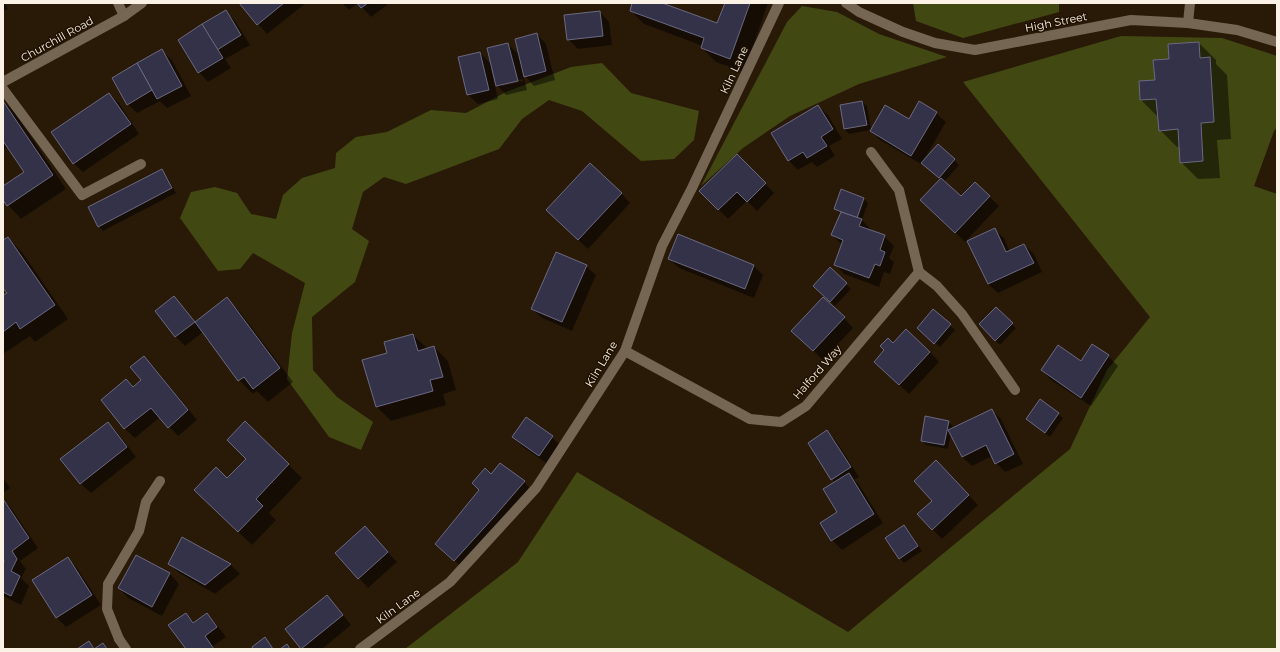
<svg xmlns="http://www.w3.org/2000/svg" width="1280" height="652" font-family="Montserrat,sans-serif">
  <style>
    .green { fill: #424812 }
    .shadow { fill: #0007; fill-rule: evenodd }
    .building { fill: #343248; stroke: #6b6982 }
    .lines { fill: none; stroke-linecap: round; stroke-linejoin: round }
    .lane { stroke: #756653; stroke-width: 10 }
    .street { stroke: #756653; stroke-width: 10 }
    .labels { text-anchor: middle; dominant-baseline: central; stroke-width: 3; stroke-linejoin: round; paint-order: stroke }
    .street-label { font-size: 11px; fill: #fbf1e5; stroke: #1f1101 }
  </style>
  <rect width="100%" height="100%" fill="#291a08"/>
  <!-- green -->
  <g class="green">
    <polygon points="913,3 1059,3 1059,12 963,38 916,21"/>
    <polygon points="802,6 837,12 879,34 947,57 859,84 790,116 743,148 701,186 787,22"/>
    <polygon points="1121,36 1222,38 1277,56 1277,127 1274,131 1254,186 1277,194 1277,649 405,649 518,562 577,472 848,632 1070,449 1107,370 1150,317 963,82"/>
    <polygon points="602,63 631,93 699,111 694,140 674,159 641,161 582,111 549,100 522,119 499,149 406,184 384,177 363,192 352,229 369,241 355,282 312,317 313,370 337,397 373,422 361,450 329,437 287,379 292,333 305,283 253,253 240,269 218,271 180,218 191,192 215,187 237,193 251,214 276,219 283,195 302,178 335,168 336,153 356,137 387,132 431,110 466,113 506,92 571,67"/>
  </g>
  <!-- shadow -->
  <g class="shadow">
    <polygon points="3,3 5,3 8,9 3,11"/>
    <polygon points="241,3 306,3 267,34 258,24"/>
    <polygon points="342,3 386,3 387,5 371,17 358,3 349,10"/>
    <polygon points="633,3 659,3 718,25 726,3 768,3 744,72 716,62 702,48 703,46 644,24 631,11"/>
    <polygon points="225,11 235,21 250,45 225,59 231,68 208,82 199,72"/>
    <polygon points="600,12 609,22 612,45 578,49 568,39"/>
    <path d="M 537,34 L 546,44 L 555,80 L 534,86 L 523,74 L 527,90 L 506,95 L 497,85 L 493,68 L 491,69 L 498,99 L 478,104 L 468,95 L 480,53 L 492,65 L 508,44 L 520,56 ZM 523,79 L 523,81 L 502,86 L 502,84 Z"/>
    <polygon points="1199,43 1216,60 1216,64 1227,75 1231,139 1217,140 1220,178 1198,179 1181,162 1180,147 1177,147 1160,130 1159,118 1141,100 1140,82 1156,81 1170,60"/>
    <polygon points="162,51 172,60 191,96 167,108 160,101 137,113 128,104"/>
    <polygon points="109,94 119,103 139,134 83,172 73,163"/>
    <polygon points="3,101 15,113 66,189 21,219 8,205 3,198 3,188 25,173 8,147 3,150"/>
    <polygon points="862,102 867,106 871,130 936,113 946,122 923,161 924,161 938,145 959,165 944,182 961,198 975,183 999,206 965,242 931,209 941,179 922,162 921,164 880,140 870,130 849,134 844,129"/>
    <polygon points="818,106 828,115 842,139 829,146 835,156 817,167 812,162 798,170 789,161 772,133"/>
    <polygon points="747,165 774,193 757,211 747,201 728,219 701,191"/>
    <polygon points="162,170 166,175 176,193 103,231 99,226"/>
    <polygon points="621,193 630,203 588,249 557,220"/>
    <polygon points="864,199 868,203 862,220 871,230 870,231 884,236 894,246 889,258 894,262 890,274 884,272 879,287 844,274 835,264 842,245 832,235 841,214 835,209"/>
    <polygon points="994,229 1004,238 1010,252 1024,245 1034,254 1042,272 998,293 988,284 968,241"/>
    <polygon points="8,238 22,252 68,319 35,342 30,336 3,354 3,297 8,293 3,286 3,241"/>
    <polygon points="669,259 754,266 763,275 754,298 679,268"/>
    <polygon points="586,266 596,275 572,331 542,318 532,309"/>
    <polygon points="830,269 851,289 835,306 815,286"/>
    <polygon points="174,297 183,307 196,323 226,298 240,312 293,382 268,402 257,391 253,394 239,380 203,332 185,346 176,337 156,311"/>
    <polygon points="996,308 1016,328 1000,345 980,324"/>
    <polygon points="933,311 955,330 940,347 922,333"/>
    <polygon points="844,318 853,328 823,360 802,340"/>
    <polygon points="413,335 427,348 434,347 448,361 456,390 443,394 446,405 391,421 377,407 364,360 388,353"/>
    <polygon points="893,344 930,352 939,362 909,394 884,371"/>
    <polygon points="1092,345 1108,356 1118,366 1091,406 1051,380 1042,370 1081,362"/>
    <polygon points="144,357 154,367 197,420 178,436 160,417 135,438 125,429 102,400 133,387 142,380"/>
    <polygon points="1041,400 1063,418 1050,437 1027,419"/>
    <polygon points="992,410 1001,419 1023,464 1005,472 996,463 992,456 972,466 962,457 951,434 948,449 926,445 922,441 948,422 953,426 952,429"/>
    <polygon points="526,419 552,437 562,447 549,465 523,447 513,437"/>
    <polygon points="245,422 302,478 269,513 276,520 252,545 209,504 227,480 247,459"/>
    <polygon points="108,423 117,432 136,457 91,493 81,484 62,459"/>
    <polygon points="827,431 836,441 859,477 854,480 858,483 883,523 842,550 832,540 839,512 835,482 832,479"/>
    <polygon points="945,471 978,505 942,539 932,529"/>
    <polygon points="491,476 524,482 533,491 464,569 446,553"/>
    <polygon points="3,478 10,488 3,493"/>
    <polygon points="3,500 11,508 38,548 20,561 26,569 21,578 29,586 21,605 3,596 3,566 6,560 3,562"/>
    <polygon points="904,526 909,531 922,551 904,563 900,558"/>
    <polygon points="374,537 397,562 368,588 359,578"/>
    <polygon points="183,538 231,565 240,574 215,594 179,573 169,564"/>
    <polygon points="136,556 170,574 179,584 162,616 128,598 119,588"/>
    <polygon points="68,558 77,568 101,605 66,627 57,618 33,580"/>
    <polygon points="327,596 336,606 351,625 322,649 303,649 286,629"/>
    <polygon points="186,614 195,623 207,614 216,624 226,637 213,646 216,649 187,649"/>
  </g>
  <!-- building -->
  <g class="building">
    <polygon points="239,3 284,3 257,25"/>
    <polygon points="357,3 368,3 361,8"/>
    <polygon points="632,3 662,3 717,23 725,3 750,3 730,59 701,48 704,38 630,11"/>
    <polygon points="226,10 241,35 217,50 202,24"/>
    <polygon points="600,11 603,36 567,40 564,15"/>
    <polygon points="202,24 223,58 198,73 178,40"/>
    <polygon points="537,33 546,71 524,77 515,39"/>
    <polygon points="1199,42 1200,58 1210,57 1214,122 1201,123 1203,161 1180,163 1178,129 1159,131 1156,99 1140,100 1139,81 1155,80 1153,60 1169,59 1168,44"/>
    <polygon points="508,43 518,81 496,86 487,48"/>
    <polygon points="162,49 182,86 157,99 137,63"/>
    <polygon points="480,52 489,90 467,95 458,57"/>
    <polygon points="137,63 152,90 127,105 112,78"/>
    <polygon points="109,93 131,124 73,164 51,132"/>
    <polygon points="3,101 53,175 7,206 3,200 3,186 24,172 3,141"/>
    <polygon points="862,101 867,125 844,129 840,105"/>
    <polygon points="919,101 937,112 911,156 870,131 885,105 909,119"/>
    <polygon points="818,105 833,129 821,137 827,146 807,158 803,152 788,161 771,133"/>
    <polygon points="938,144 955,159 939,178 921,163"/>
    <polygon points="737,154 766,183 747,202 737,192 718,210 699,191"/>
    <polygon points="590,163 622,193 578,240 546,210"/>
    <polygon points="162,169 172,188 98,227 88,207"/>
    <polygon points="941,178 961,196 975,182 990,196 955,233 920,200"/>
    <polygon points="841,189 864,198 857,218 834,209"/>
    <polygon points="841,212 862,219 859,226 885,235 880,250 885,252 880,266 875,264 869,278 834,265 843,240 831,235"/>
    <polygon points="995,228 1006,252 1024,244 1034,263 988,284 967,241"/>
    <polygon points="678,234 754,265 745,289 668,259"/>
    <polygon points="8,237 55,305 20,329 16,322 3,332 3,295 7,293 3,288 3,240"/>
    <polygon points="556,252 587,265 562,322 531,309"/>
    <polygon points="830,267 847,283 830,302 813,286"/>
    <polygon points="174,296 195,322 175,337 155,311"/>
    <polygon points="227,297 280,368 253,389 244,377 238,381 195,322"/>
    <polygon points="823,297 845,317 813,351 791,331"/>
    <polygon points="996,307 1013,323 995,341 979,324"/>
    <polygon points="933,309 951,324 934,344 917,328"/>
    <polygon points="906,329 930,352 899,385 874,362 884,350 880,346 888,338 893,343"/>
    <polygon points="413,334 418,351 434,346 443,377 430,380 433,391 376,407 362,360 387,353 384,342"/>
    <polygon points="1092,344 1109,355 1081,398 1041,370 1058,345 1081,361"/>
    <polygon points="144,356 188,410 168,428 151,408 124,429 101,400 126,379 133,387 141,380 130,367"/>
    <polygon points="1040,399 1059,413 1045,433 1026,419"/>
    <polygon points="992,409 1014,454 995,464 986,445 962,457 948,430"/>
    <polygon points="925,416 949,421 944,445 921,441"/>
    <polygon points="526,417 553,436 539,456 512,437"/>
    <polygon points="245,421 289,464 256,499 263,506 238,532 194,490 216,467 227,478 246,459 227,440"/>
    <polygon points="108,422 127,447 80,484 60,459"/>
    <polygon points="827,430 851,467 831,480 808,443"/>
    <polygon points="936,460 969,495 932,530 917,514 932,501 914,481"/>
    <polygon points="500,463 525,481 493,518 454,561 435,544 479,490 472,483 485,468 491,474"/>
    <polygon points="849,473 874,514 831,541 820,523 837,512 823,489"/>
    <polygon points="3,499 29,538 12,551 17,559 11,571 20,576 11,596 3,592 3,564 4,561 3,557"/>
    <polygon points="904,525 918,546 899,559 885,538"/>
    <polygon points="365,526 388,552 358,579 335,553"/>
    <polygon points="182,537 231,564 205,585 168,564"/>
    <polygon points="136,555 170,573 152,607 118,588"/>
    <polygon points="68,557 92,595 56,618 32,580"/>
    <polygon points="327,595 343,615 301,649 285,629"/>
    <polygon points="186,613 193,623 207,613 217,627 205,636 214,649 186,649 168,625"/>
    <polygon points="265,637 273,649 253,649 252,647"/>
    <polygon points="89,641 94,649 103,643 107,649 77,649"/>
    <polygon points="287,644 290,649 280,649"/>
  </g>
  <g class="lines">
    <!-- lane -->
    <g class="lane">
      <polyline points="3,89 82,195 141,164"/>
      <polyline points="871,152 899,190 919,272"/>
      <polyline points="119,639 107,609 108,584 139,531 146,502 160,481"/>
    </g>
    <!-- street -->
    <g class="street">
      <polyline points="118,3 124,16"/>
      <polyline points="846,3 859,12 903,32 935,43 975,50 1131,20 1188,23 1237,30 1277,42"/>
      <polyline points="1188,23 1190,3"/>
      <polyline points="3,82 124,16 142,3"/>
      <polyline points="625,351 750,419 781,422 806,406 919,272 937,286 962,314 1015,390"/>
      <polyline points="119,639 126,649"/>
      <polyline points="360,649 450,582 536,488 625,351 662,246 692,188 779,3"/>
    </g>
  </g>
  <g class="labels">
    <!-- street labels -->
    <g class="street-label">
      <text transform="translate(1056 22) rotate(-11)">High Street</text>
      <text transform="translate(57 39) rotate(-29)">Churchill Road</text>
      <text transform="translate(734 70) rotate(-65)">Kiln Lane</text>
      <text transform="translate(601 364) rotate(-59)">Kiln Lane</text>
      <text transform="translate(817 372) rotate(-49)">Halford Way</text>
      <text transform="translate(398 606) rotate(-36)">Kiln Lane</text>
    </g>
  </g>
  <!-- border -->
  <rect width="1280" height="652" fill="none" stroke="#fbf1e5" stroke-width="8"/>
</svg>
